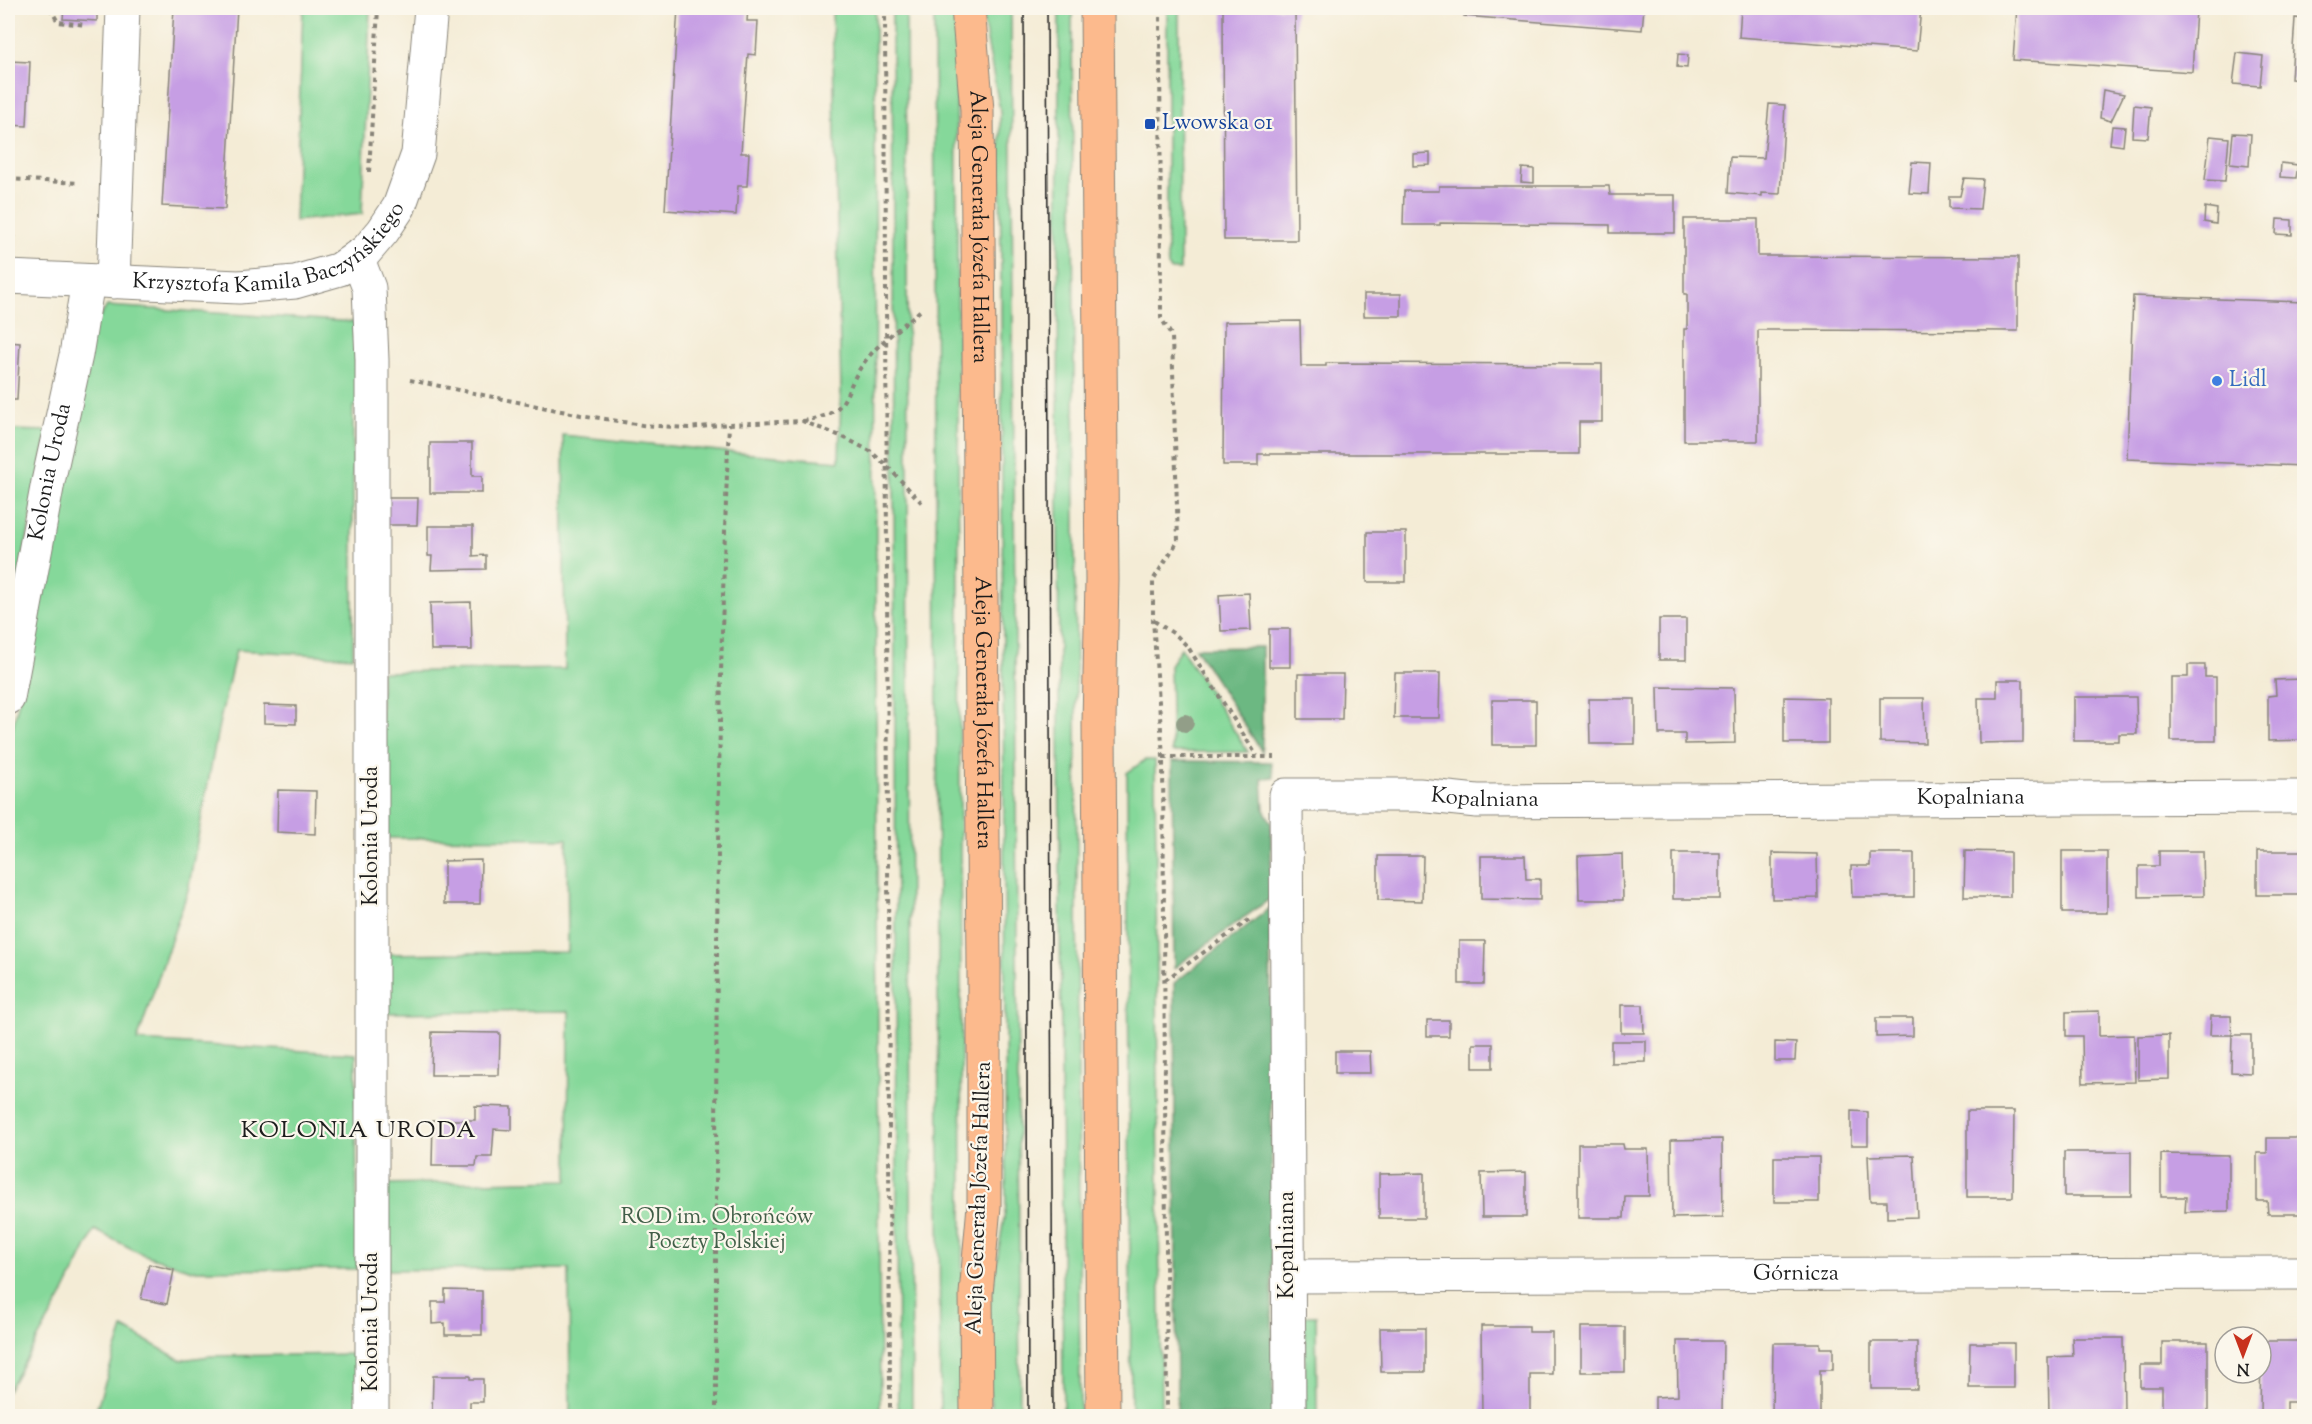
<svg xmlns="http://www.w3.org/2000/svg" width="2312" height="1424" font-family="'Sorts Mill Goudy',serif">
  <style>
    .green { fill: #85d89a; stroke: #507a5b; stroke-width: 1.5 }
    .forest { fill: #6cb882; stroke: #446a4f; stroke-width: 1.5 }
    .building { fill: #c69ee4 }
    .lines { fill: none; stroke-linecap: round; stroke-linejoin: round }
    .minor-casing { stroke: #888479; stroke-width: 35 }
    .major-casing { stroke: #888479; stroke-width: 35 }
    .path { stroke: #888479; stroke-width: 4; stroke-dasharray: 4.5 4.5; stroke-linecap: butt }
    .minor { stroke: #fff; stroke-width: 33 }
    .major { stroke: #fcba8d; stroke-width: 33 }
    .tram { stroke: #1c1c1c; stroke-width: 1.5 }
    .tree { fill: #929e88 }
    .transit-dot { fill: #1a4fb4; stroke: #fbf7ec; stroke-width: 2 }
    .shop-dot { fill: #3f7fe0; stroke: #fbf7ec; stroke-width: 2 }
    .labels { text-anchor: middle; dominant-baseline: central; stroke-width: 4.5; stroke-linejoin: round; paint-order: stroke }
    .transit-label { font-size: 22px; fill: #164399; stroke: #fbf7ec; text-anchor: start }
    .street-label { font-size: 22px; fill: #1c1c1c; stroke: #fbf7ec }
    .shop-label { font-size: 22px; fill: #366cbe; stroke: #fbf7ec; text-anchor: start }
    .park-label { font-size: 22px; fill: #415e48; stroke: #fbf7ec }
    .neighbourhood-label { font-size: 24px; letter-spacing: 1.5px; fill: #1c1c1c; stroke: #fbf7ec }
  </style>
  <rect width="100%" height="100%" fill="#fbf7ec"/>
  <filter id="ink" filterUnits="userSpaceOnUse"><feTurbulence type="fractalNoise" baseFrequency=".0167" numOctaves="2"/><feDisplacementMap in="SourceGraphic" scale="12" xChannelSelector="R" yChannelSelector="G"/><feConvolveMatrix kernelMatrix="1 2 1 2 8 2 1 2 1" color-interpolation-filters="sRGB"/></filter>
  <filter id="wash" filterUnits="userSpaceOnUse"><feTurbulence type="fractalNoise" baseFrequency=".008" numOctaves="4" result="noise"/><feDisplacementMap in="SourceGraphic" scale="24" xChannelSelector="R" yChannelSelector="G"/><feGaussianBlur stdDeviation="1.35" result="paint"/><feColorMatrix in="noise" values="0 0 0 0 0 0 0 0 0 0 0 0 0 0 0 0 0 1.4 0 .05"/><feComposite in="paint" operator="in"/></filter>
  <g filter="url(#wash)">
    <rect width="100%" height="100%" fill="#f4ecd6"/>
    <!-- green -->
    <g class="green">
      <polygon points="303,8 370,8 362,214 295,221"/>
      <polygon points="832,8 875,8 876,691 880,1416 570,1416 569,1269 385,1270 383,1184 568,1180 569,1011 383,1013 382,954 568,952 567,839 382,838 381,672 565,669 563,435 728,452 839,461 841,393"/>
      <polygon points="892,8 906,8 912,1416 898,1416"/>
      <polygon points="934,8 956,8 963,1416 940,1416"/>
      <polygon points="981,8 1011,8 1020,1416 993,1416 988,1384 989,1310 1006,1205 1000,111"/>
      <polygon points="1059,8 1072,8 1080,1416 1063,1416 1058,517"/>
      <polygon points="1167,8 1179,8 1180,270 1171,270 1168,266 1167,257"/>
      <polygon points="107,306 355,322 359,404 353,407 353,657 236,650 219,724 188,890 137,1041 356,1054 357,1269 192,1270 142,1254 95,1230 62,1297 8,1390 8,749 44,586 90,332"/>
      <polygon points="8,430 48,431 8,638"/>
      <polygon points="1181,648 1248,752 1172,752 1170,665"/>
      <polygon points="1145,760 1155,760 1161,1416 1131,1416 1127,773"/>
      <polygon points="1305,1316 1316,1316 1317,1416 1305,1416"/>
      <polygon points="123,1328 181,1360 211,1356 358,1354 358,1416 94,1416"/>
    </g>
    <!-- forest -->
    <g class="forest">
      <polygon points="1262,647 1262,752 1195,648"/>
      <polygon points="1172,761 1271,762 1274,778 1262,779 1264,810 1271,822 1271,898 1174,968"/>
      <polygon points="1270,908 1273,1416 1177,1416 1174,983"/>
    </g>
    <g id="blocks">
      <!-- building -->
      <g class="building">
        <polygon points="64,8 97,8 97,21 63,19"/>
        <polygon points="174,8 237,8 225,209 162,206"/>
        <polygon points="678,8 748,8 747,21 758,21 756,55 748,54 741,153 749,153 747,186 738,186 736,215 665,210"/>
        <polygon points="1223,8 1295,8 1297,240 1224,240"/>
        <polygon points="1465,8 1644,8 1642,30 1464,16"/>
        <polygon points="1741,8 1921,8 1917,51 1739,37"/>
        <polygon points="2017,8 2156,8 2196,10 2192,72 2013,60"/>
        <polygon points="2295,18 2304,19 2304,80 2291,79"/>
        <polygon points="2237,53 2263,56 2260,86 2233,84"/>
        <polygon points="1678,54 1688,55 1687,68 1677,67"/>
        <polygon points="8,61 30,62 27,126 8,125"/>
        <polygon points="2103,90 2124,94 2111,121 2100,118"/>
        <polygon points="1769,104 1785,105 1780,194 1762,193 1762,196 1728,193 1730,157 1764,158"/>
        <polygon points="2134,105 2151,107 2148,138 2132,137"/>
        <polygon points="2112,126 2125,127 2123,146 2110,144"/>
        <polygon points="2233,133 2251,134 2249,166 2230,164"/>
        <polygon points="2210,136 2229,138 2225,181 2205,180"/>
        <polygon points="1430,153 1430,165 1413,166 1413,154"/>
        <polygon points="1912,162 1931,163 1929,194 1909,193"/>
        <polygon points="2281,163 2298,165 2296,178 2280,177"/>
        <polygon points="1522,168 1534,169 1534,183 1521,182"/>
        <polygon points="1964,178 1983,179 1980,209 1949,208 1949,196 1960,196"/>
        <polygon points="1439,186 1609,186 1610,195 1675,195 1675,233 1610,233 1610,225 1440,223 1440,225 1403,225 1404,191 1439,191"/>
        <polygon points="2205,207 2217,209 2216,224 2204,222"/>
        <polygon points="1684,219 1758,219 1758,256 2018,257 2018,331 1758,330 1758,441 1684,441 1684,329 1687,329 1687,294 1684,294"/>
        <polygon points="2277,219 2292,220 2292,235 2276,234"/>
        <rect x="1364" y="294" width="37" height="22"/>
        <polygon points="2133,296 2304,302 2304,466 2127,459"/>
        <polygon points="1300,321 1301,366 1326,366 1326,363 1602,364 1602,422 1579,422 1579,454 1258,454 1258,465 1223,465 1224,322"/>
        <polygon points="8,342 20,343 17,400 8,400"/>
        <polygon points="430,443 472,443 472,476 482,476 482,493 430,493"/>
        <polygon points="381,498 418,498 417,525 381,525"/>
        <polygon points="428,526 473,526 473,556 486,555 486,569 431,570 432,556 428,556"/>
        <rect x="1367" y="532" width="39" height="50"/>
        <polygon points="1249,593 1251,630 1221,631 1219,595"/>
        <polygon points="471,602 472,650 431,650 430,603"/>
        <rect x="1659" y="619" width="27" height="41"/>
        <rect x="1269" y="629" width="21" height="38"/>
        <polygon points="2188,665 2205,665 2205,677 2216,677 2216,741 2171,741 2171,677 2188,677"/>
        <polygon points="1395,673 1440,673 1439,718 1394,718"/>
        <polygon points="1298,674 1343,674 1342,719 1298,719"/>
        <polygon points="2304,679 2304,740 2268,741 2268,696 2276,695 2275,680"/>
        <polygon points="1997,680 2023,680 2023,742 1979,743 1978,698 1997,698"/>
        <polygon points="1658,687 1734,688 1735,743 1685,744 1685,734 1659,734"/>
        <polygon points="1784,697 1828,698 1828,743 1784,743"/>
        <polygon points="2074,697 2136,697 2137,734 2119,734 2119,741 2074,741"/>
        <polygon points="1880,698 1924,698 1925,743 1880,742"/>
        <polygon points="1589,699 1635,699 1635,744 1590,744"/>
        <rect x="1492" y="700" width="44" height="45"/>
        <polygon points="264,705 296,706 296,724 264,723"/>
        <polygon points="278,790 316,791 315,834 277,832"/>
        <polygon points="1965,851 2010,852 2010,897 1964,897"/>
        <rect x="2062" y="851" width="45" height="62"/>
        <polygon points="2159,851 2203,851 2204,896 2139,897 2139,866 2159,866"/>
        <polygon points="2257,851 2302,851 2302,854 2304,854 2304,895 2257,895"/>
        <rect x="1673" y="853" width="47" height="46"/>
        <polygon points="1772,853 1817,854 1818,898 1772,899"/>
        <polygon points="1870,853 1914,853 1914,897 1852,897 1851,866 1870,866"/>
        <polygon points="1622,854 1623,900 1579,900 1578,856"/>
        <polygon points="1378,856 1423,856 1422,901 1378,900"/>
        <polygon points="1481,856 1525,856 1526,879 1540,879 1540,900 1481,899"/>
        <polygon points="481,860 480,904 444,904 444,861"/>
        <polygon points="1459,941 1485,941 1484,984 1459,984"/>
        <polygon points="1621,1005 1643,1005 1644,1033 1621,1033"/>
        <polygon points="2099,1011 2099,1036 2134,1035 2135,1082 2083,1083 2082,1036 2066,1036 2066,1012"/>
        <polygon points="2211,1016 2231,1016 2232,1035 2210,1035"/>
        <polygon points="1876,1018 1913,1018 1913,1036 1876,1037"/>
        <rect x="1427" y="1020" width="22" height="16"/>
        <polygon points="432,1032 500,1033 499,1075 431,1075"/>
        <polygon points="2169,1035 2169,1079 2138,1080 2138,1036"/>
        <polygon points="2232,1035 2251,1035 2251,1073 2231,1072"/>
        <polygon points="1611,1041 1646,1041 1646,1062 1611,1063"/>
        <polygon points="1775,1042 1796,1043 1795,1061 1775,1061"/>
        <rect x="1473" y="1044" width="20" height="24"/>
        <polygon points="1335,1051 1370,1051 1371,1073 1335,1073"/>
        <polygon points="475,1106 512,1107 512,1130 494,1129 492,1157 477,1157 476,1166 432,1166 433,1120 475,1120"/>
        <polygon points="1851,1111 1868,1112 1868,1145 1851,1145"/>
        <polygon points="1967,1111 2014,1111 2013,1197 1967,1197"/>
        <polygon points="2267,1138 2304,1138 2304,1214 2268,1214 2267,1201 2257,1201 2257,1153 2267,1153"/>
        <polygon points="1722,1139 1723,1217 1672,1218 1671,1140"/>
        <polygon points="1578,1144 1623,1144 1624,1149 1648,1149 1649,1196 1625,1196 1624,1218 1578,1218"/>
        <rect x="2064" y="1152" width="67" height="44"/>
        <polygon points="2161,1154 2229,1155 2229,1211 2185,1212 2186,1197 2161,1197"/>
        <polygon points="1914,1155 1917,1217 1887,1218 1887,1201 1870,1201 1868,1156"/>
        <rect x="1774" y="1157" width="45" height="45"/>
        <polygon points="1526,1172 1526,1217 1482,1217 1481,1173"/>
        <polygon points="1424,1173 1424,1218 1379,1218 1379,1174"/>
        <polygon points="149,1264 174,1270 167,1304 141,1299"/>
        <polygon points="445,1290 482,1291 482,1335 445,1335 445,1323 432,1324 432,1302 445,1302"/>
        <polygon points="1481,1326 1529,1326 1529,1332 1552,1332 1552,1374 1530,1374 1530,1415 1482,1415"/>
        <rect x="1581" y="1327" width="44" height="45"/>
        <polygon points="1380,1328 1425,1328 1425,1372 1381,1372"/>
        <polygon points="2072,1338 2123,1338 2124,1412 2102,1412 2102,1416 2049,1416 2048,1357 2073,1356"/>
        <polygon points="1677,1341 1723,1341 1722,1416 1655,1416 1655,1397 1678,1396"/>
        <polygon points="2261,1341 2304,1341 2304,1387 2302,1387 2301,1402 2287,1402 2287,1416 2260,1416"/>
        <rect x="1871" y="1342" width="46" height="47"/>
        <polygon points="2162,1342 2208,1342 2208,1416 2162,1416 2162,1387 2140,1387 2140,1365 2162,1365"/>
        <polygon points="1773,1343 1820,1343 1820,1348 1833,1348 1833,1370 1820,1370 1820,1416 1772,1416"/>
        <polygon points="1970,1343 2014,1343 2014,1388 1969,1388"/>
        <polygon points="433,1376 470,1376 470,1379 483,1379 483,1402 470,1402 470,1416 432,1416"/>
      </g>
    </g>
  </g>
  <g filter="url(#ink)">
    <use href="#blocks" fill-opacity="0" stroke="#888479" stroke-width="1.5"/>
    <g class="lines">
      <defs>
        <g id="minor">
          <polyline points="357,257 369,288 372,360 372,1416"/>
          <path id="s1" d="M 8,277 L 239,287 L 295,282 L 340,269 L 366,251 L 383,231 L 399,207 L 418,154 L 431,8"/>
          <polyline points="113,282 123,8"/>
          <path id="s2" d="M 8,698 L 48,482 L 76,355 L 88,281"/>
          <path id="s3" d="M 1289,1276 L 2304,1273"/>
          <path id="s4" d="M 1289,1416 L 1286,795 L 1419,795 L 1477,801 L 2304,797"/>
        </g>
        <g id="major">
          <path id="s5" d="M 968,8 L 977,110 L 984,964 L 984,1206 L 976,1294 L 977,1416"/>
          <polyline points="1097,8 1102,580 1099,723 1103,1416"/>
        </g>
      </defs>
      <!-- minor casing -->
      <use href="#minor" class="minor-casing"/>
      <!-- major casing -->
      <use href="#major" class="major-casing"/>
      <!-- path -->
      <g class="path">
        <polyline points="50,8 58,22 86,25"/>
        <polyline points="885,8 890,1416"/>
        <polyline points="1160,8 1161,318 1172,336 1178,541 1153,580 1153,620 1163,757 1167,1416"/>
        <polyline points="369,172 378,8"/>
        <polyline points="8,179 79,183"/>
        <polyline points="8,230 15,238"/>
        <polyline points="410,380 581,415 642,425 689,428 729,424 802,421 843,437 870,451 885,464 922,503"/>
        <path d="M 803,421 C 852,413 840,397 863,364 C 878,343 901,327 921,310"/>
        <polyline points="1154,621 1176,635 1188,647 1257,756"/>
        <polyline points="1163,757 1274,757"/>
        <polyline points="1165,980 1249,920"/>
        <path d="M 716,1416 C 716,1086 715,754 729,424"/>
      </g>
      <!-- minor -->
      <use href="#minor" class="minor"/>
      <!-- major -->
      <use href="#major" class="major"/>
      <!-- tram -->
      <g class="tram">
        <polyline points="1024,8 1028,1416"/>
        <polyline points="1047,8 1053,1416"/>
      </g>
    </g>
    <!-- trees -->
    <circle class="tree" cx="1185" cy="723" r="9"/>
  </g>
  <!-- markers -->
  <rect class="transit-dot" x="1144" y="118" width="12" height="12" rx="3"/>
  <circle class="shop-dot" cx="2217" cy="381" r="6"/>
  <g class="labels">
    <!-- transit labels -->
    <g class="transit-label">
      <text x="1162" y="124">Lwowska 01</text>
    </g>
    <!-- street labels -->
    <g class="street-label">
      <text stroke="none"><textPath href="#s5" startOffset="219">Aleja Generała Józefa Hallera</textPath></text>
      <text stroke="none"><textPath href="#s1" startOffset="274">Krzysztofa Kamila Baczyńskiego</textPath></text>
      <text stroke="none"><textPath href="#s2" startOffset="230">Kolonia Uroda</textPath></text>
      <text stroke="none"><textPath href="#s5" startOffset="705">Aleja Generała Józefa Hallera</textPath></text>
      <text stroke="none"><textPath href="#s4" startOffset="820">Kopalniana</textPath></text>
      <text stroke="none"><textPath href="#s4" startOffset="1306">Kopalniana</textPath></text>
      <text transform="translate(372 836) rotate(-90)">Kolonia Uroda</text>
      <text transform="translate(980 1198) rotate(-88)">Aleja Generała Józefa Hallera</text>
      <text transform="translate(1288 1245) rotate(-90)">Kopalniana</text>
      <text stroke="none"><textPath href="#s3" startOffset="507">Górnicza</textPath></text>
      <text transform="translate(372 1322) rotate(-90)">Kolonia Uroda</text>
    </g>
    <!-- shop labels -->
    <g class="shop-label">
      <text x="2229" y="381">Lidl</text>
    </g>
    <!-- park labels -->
    <g class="park-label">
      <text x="717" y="1218">ROD im. Obrońców<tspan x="717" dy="25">Poczty Polskiej</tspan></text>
    </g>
    <!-- neighbourhood labels -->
    <g class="neighbourhood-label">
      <text x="359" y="1131">KOLONIA URODA</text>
    </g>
  </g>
  <!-- margin -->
  <rect width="2312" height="1424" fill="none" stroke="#fbf7ec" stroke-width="30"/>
  <!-- north arrow -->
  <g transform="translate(2243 1355) rotate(180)"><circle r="28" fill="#fbf7ec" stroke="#a29f99" stroke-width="1.5"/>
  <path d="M0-4.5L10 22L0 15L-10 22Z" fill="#c8321e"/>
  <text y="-9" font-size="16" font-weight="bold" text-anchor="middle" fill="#1c1c1c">N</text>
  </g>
</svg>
